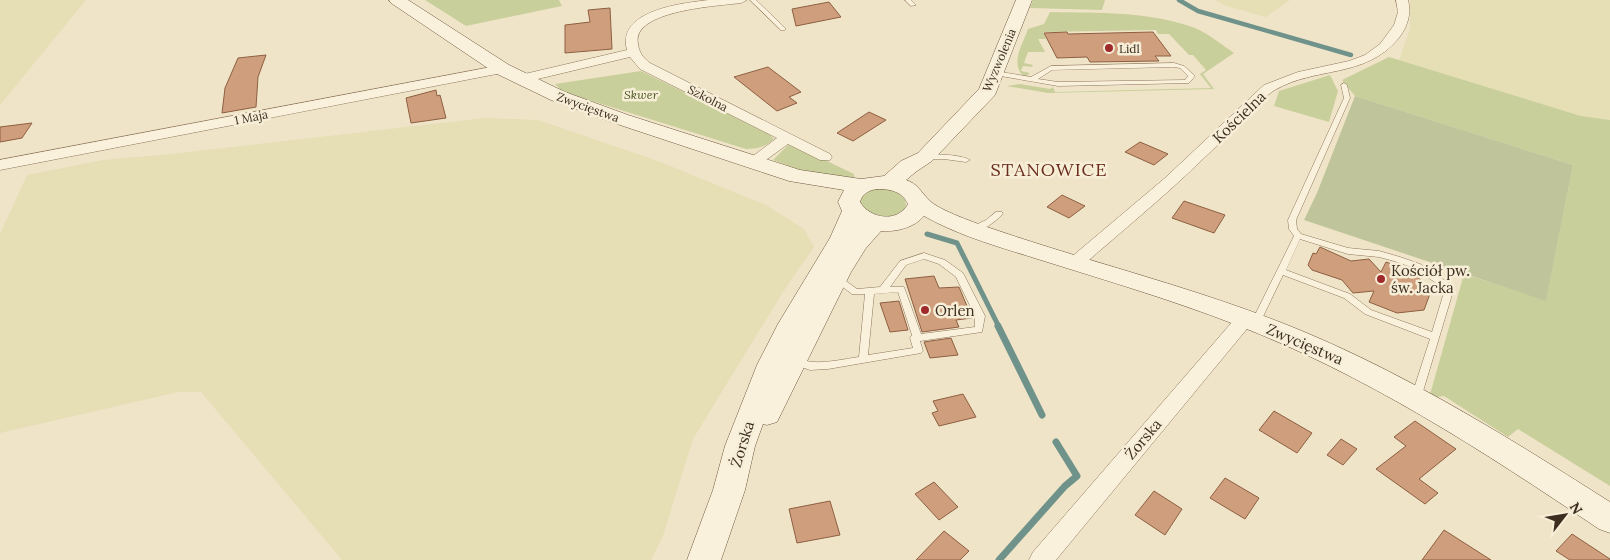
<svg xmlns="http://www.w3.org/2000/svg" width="1610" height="560" font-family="Lora,serif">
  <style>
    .farmland { fill: #e6deb5 }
    .green { fill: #c9cf9b }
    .cemetery { fill: #bfc49a }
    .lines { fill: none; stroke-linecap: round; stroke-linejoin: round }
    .stream-far2 { stroke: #6f938a; stroke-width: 4.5 }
    .stream-far1 { stroke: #6f938a; stroke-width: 5 }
    .stream { stroke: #6f938a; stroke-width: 7 }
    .building { fill: #cf9f7d; stroke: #8d5f41 }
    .service-casing { stroke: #8d765c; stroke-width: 1 }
    .minor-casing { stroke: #8d765c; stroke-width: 1 }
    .secondary-casing { stroke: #6f573f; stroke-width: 1 }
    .service { fill: #faf1dc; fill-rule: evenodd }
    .minor { fill: #faf1dc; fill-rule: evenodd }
    .secondary { fill: #faf1dc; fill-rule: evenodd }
    .poi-dot { fill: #9e2a2b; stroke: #f7eed8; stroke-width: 2 }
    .labels { text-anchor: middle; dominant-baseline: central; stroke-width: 5; stroke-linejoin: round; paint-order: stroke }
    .far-poi-label { font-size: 12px; fill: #3d2e20; stroke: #f7eed8; text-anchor: start }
    .far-street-label { font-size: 12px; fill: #3d2e20; stroke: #f7eed8 }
    .far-park-label { font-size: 12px; font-style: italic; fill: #4d5a26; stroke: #f7eed8 }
    .street-label { font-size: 15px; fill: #3d2e20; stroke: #f7eed8 }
    .poi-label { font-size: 15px; fill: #3d2e20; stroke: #f7eed8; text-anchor: start }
    .quarter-label { font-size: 18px; letter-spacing: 1px; fill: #6b2e1e; stroke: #f7eed8 }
  </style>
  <rect width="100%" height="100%" fill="#f0e4c8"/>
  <!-- farmland -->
  <g class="farmland">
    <polygon points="0,0 86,0 0,105"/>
    <polygon points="1215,0 1290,0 1266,17 1226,6"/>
    <polygon points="1410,0 1610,0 1610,120 1581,116 1399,60 1410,29"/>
    <polygon points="485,118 538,120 658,161 766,205 804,229 814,247 783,292 693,439 663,536 651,560 342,560 201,392 178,392 0,433 0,234 27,175 103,160 171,154"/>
  </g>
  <!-- green -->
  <g class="green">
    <polygon points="425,0 559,0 562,6 466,26"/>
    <polygon points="1033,0 1105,0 1102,10 1030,8"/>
    <path d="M 1050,12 C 1100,13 1148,11 1195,28 C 1208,33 1222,45 1234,53 L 1203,74 L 1214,89 L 1048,93 L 1007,86 L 1020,84 L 1050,89 L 1053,87 L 1055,92 L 1211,88 L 1200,74 L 1206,70 L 1193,55 L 1189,55 L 1169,34 L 1158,34 L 1156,30 L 1043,32 L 1046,39 L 1038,39 L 1045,52 L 1028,52 L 1024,63 L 1033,65 L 1032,67 L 1023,66 L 1021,71 L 1030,73 L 1027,76 L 1023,76 C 1010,62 1023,44 1028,29 L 1044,24 Z"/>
    <polygon points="1389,57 1581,116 1610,120 1610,486 1518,429 1508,437 1444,396 1429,398 1464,274 1546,300 1573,165 1355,96 1342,80"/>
    <path d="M 641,71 L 768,133 L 774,139 C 765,147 758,149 746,149 L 563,92 L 555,84 Z"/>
    <polygon points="1330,75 1338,91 1329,122 1274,106 1279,91"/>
    <path d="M 788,145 L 808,152 L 854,174 L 854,178 C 828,181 797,169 773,160 Z"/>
    <path d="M 879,188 L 894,190 L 905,197 L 906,207 C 893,223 877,215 861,208 L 859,199 L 866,191 Z"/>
  </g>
  <!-- cemetery -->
  <polygon class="cemetery" points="1355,96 1573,165 1546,301 1304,220 1317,193"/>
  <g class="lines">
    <!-- stream-far2 -->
    <polyline class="stream-far2" points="1179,0 1198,11 1351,55"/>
    <!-- stream-far1 -->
    <polyline class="stream-far1" points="927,234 957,243 999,327"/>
    <!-- stream -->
    <g class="stream">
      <polyline points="998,326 1042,415"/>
      <polyline points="999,560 1065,486 1077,476 1056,442"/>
    </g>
  </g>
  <!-- building -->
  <g class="building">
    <polygon points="829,2 841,17 796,26 792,9"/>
    <polygon points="610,8 612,49 565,53 565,25 590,22 588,10"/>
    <polygon points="1067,32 1068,34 1153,32 1171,56 1155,56 1159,61 1090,62 1087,57 1057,58 1044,33"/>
    <polygon points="266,55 258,77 256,107 222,113 225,88 238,58"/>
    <polygon points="768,67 801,92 789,97 797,103 777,111 734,77"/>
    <polygon points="436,90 437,96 440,95 446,118 411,123 406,98"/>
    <polygon points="869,112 886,120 853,141 837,133"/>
    <polygon points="32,123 22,138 0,142 0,127"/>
    <polygon points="1140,142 1168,154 1154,165 1125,152"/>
    <polygon points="1062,195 1085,206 1069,218 1047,207"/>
    <polygon points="1184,201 1225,215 1214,233 1172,218"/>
    <polygon points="1320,247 1351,261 1369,259 1381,272 1386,262 1413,272 1431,291 1424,310 1397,313 1369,302 1374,291 1353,293 1342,280 1312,270 1308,265 1313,253 1316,254"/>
    <polygon points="934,276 939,288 959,287 972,318 956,320 959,327 922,332 905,279"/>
    <polygon points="899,301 908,330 890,332 880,303"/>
    <polygon points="951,338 958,355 930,358 924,342"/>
    <polygon points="963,394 976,417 939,426 932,413 938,411 933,401"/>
    <polygon points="1274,411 1312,433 1297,453 1259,430"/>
    <polygon points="1415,421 1456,449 1419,479 1438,493 1425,504 1376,469 1406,446 1394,437"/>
    <polygon points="1341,439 1357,449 1343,465 1327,455"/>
    <polygon points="1225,478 1259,498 1245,519 1210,498"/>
    <polygon points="934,482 958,507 939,520 915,494"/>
    <polygon points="1154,491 1182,509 1165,535 1135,515"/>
    <polygon points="830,501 840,535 797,543 789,509"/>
    <polygon points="1444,530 1491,560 1422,560"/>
    <polygon points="944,531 969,551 960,560 916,560"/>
    <polygon points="1572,534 1610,559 1610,560 1570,560 1556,551"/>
  </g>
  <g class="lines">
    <defs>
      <g id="service">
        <polygon points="750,0 756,0 785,28 785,30 781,30"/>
        <polygon points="905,0 911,0 916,5 911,6"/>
        <path d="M 1174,63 L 1184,66 L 1194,75 L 1195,76 L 1189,83 L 1058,86 L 995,75 L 992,73 L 995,71 L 1031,77 L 1051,66 ZM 1174,67 L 1180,68 L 1188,76 L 1185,80 L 1058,82 L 1038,79 L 1052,70 Z"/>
        <path d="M 1344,83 L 1347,85 L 1350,98 L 1296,220 L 1297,229 L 1301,234 L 1348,248 L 1379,251 L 1400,257 L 1420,264 L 1453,286 L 1454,288 L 1421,398 L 1420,401 L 1416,402 L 1412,401 L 1411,398 L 1430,339 L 1365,314 L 1344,298 L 1283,275 L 1259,325 L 1253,325 L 1251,323 L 1294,236 L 1289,229 L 1288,220 L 1344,98 L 1341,85 ZM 1300,239 L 1348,254 L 1379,257 L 1394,261 L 1414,268 L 1445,289 L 1432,332 L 1371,310 L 1350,294 L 1286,270 Z"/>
        <path d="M 922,155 C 934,154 960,154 970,160 L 966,162 L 944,159 L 922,159 Z"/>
        <path d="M 996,212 L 1002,212 L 1003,214 C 995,222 981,233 969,232 L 968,230 L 969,228 L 986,220 Z"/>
        <path d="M 924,253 L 945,260 L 963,273 L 985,316 L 982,332 L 920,341 L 923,351 L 921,353 L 828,369 L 810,370 L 793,364 L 791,361 L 793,358 C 800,357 805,362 813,362 C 828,363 844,359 859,357 L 865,294 L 852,294 L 833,280 L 832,278 L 833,276 L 839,276 L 857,289 L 880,287 L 900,261 ZM 924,259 L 939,264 L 956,277 L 975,316 L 975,327 L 921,334 L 904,287 L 890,287 L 906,265 ZM 898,292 L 912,335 L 910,338 L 913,348 L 868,355 L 874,294 Z"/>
      </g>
      <g id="minor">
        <path d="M 709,0 L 747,0 L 741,3 C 719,6 631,10 638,44 C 639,52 643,58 650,63 L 830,154 L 832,157 L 830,160 L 820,160 L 788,144 L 759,165 L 749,165 L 747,162 L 749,159 L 777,138 L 640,69 L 630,57 L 521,83 L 514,79 L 516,76 L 627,50 C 616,10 683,3 709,0 Z"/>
        <path d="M 1396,0 L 1408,0 C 1412,14 1407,28 1398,39 C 1364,79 1316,66 1275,90 C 1266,95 1259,104 1252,111 C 1236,127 1220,143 1203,159 C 1164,197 1122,231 1081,267 L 1075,269 L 1069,267 L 1066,263 L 1069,259 L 1165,178 L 1264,85 L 1298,72 L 1349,61 L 1365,55 L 1380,44 L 1394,25 L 1398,12 Z"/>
        <polygon points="502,65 508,69 507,72 0,170 0,160"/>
        <polygon points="1245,313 1251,314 1254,319 1251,324 1056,560 1029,560 1033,552 1239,314"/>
      </g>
      <path id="secondary" d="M 389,0 L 408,0 L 509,65 L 565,92 L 628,115 L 800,170 L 861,179 L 884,176 L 901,161 L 918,153 L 979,89 L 1016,0 L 1032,0 L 995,95 L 932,161 L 917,171 L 906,180 C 918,184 920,191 929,200 C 938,210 978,224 993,229 C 1095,264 1201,289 1302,331 C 1410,376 1511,439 1610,502 L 1610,533 L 1599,529 C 1483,451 1365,374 1234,324 C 1172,300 1108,281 1044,261 C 1003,248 961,237 924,216 C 914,228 896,232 881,231 L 866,248 L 851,272 L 777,422 L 767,425 L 763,424 L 755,446 L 745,490 L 721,560 L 687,560 L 713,490 L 725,446 L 757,365 L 778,324 L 830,238 L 842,211 L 838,202 L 844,190 L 789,181 L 614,123 L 551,100 L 495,73 L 391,3 ZM 877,189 C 890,189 902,191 908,204 C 898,223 870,219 860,202 C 862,194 869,190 877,189 Z"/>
    </defs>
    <!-- service casing -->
    <use href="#service" class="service-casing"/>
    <!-- minor casing -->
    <use href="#minor" class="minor-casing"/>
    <!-- secondary casing -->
    <use href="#secondary" class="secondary-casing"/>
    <!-- service -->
    <use href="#service" class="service"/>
    <!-- minor -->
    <use href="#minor" class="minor"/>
    <!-- secondary -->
    <use href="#secondary" class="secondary"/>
  </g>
  <!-- markers -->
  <g class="poi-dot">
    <circle cx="1109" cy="48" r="5"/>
    <circle cx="1381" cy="279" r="5"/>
    <circle cx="925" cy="310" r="5"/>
  </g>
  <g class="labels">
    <!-- far-poi labels -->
    <g class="far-poi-label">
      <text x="1119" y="48">Lidl</text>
    </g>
    <!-- far-street labels -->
    <g class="far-street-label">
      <text transform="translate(999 60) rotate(-67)">Wyzwolenia</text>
      <text transform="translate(708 98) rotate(27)">Szkolna</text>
      <text transform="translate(588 107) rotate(20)">Zwycięstwa</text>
      <text transform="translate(251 117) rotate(-11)">1 Maja</text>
    </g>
    <!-- far-park labels -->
    <g class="far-park-label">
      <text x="641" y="94">Skwer</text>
    </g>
    <!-- street labels -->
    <g class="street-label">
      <text transform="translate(1239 117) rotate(-44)">Kościelna</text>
      <text transform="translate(1305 344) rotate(23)">Zwycięstwa</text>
      <text transform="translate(1143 439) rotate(-50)">Żorska</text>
      <text transform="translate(742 444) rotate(-73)">Żorska</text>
    </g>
    <!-- poi labels -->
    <g class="poi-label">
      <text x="1391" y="270">Kościół pw.<tspan x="1391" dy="17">św. Jacka</tspan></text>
      <text x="935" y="310">Orlen</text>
    </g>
    <!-- quarter labels -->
    <g class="quarter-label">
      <text x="1049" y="169">STANOWICE</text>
    </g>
  </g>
  <!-- north arrow -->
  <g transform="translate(1565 515) rotate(59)" stroke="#f7eed8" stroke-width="4" paint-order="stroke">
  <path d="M0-4L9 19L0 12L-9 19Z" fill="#3d2e20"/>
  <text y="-8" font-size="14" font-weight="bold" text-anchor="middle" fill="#3d2e20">N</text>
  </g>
</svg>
